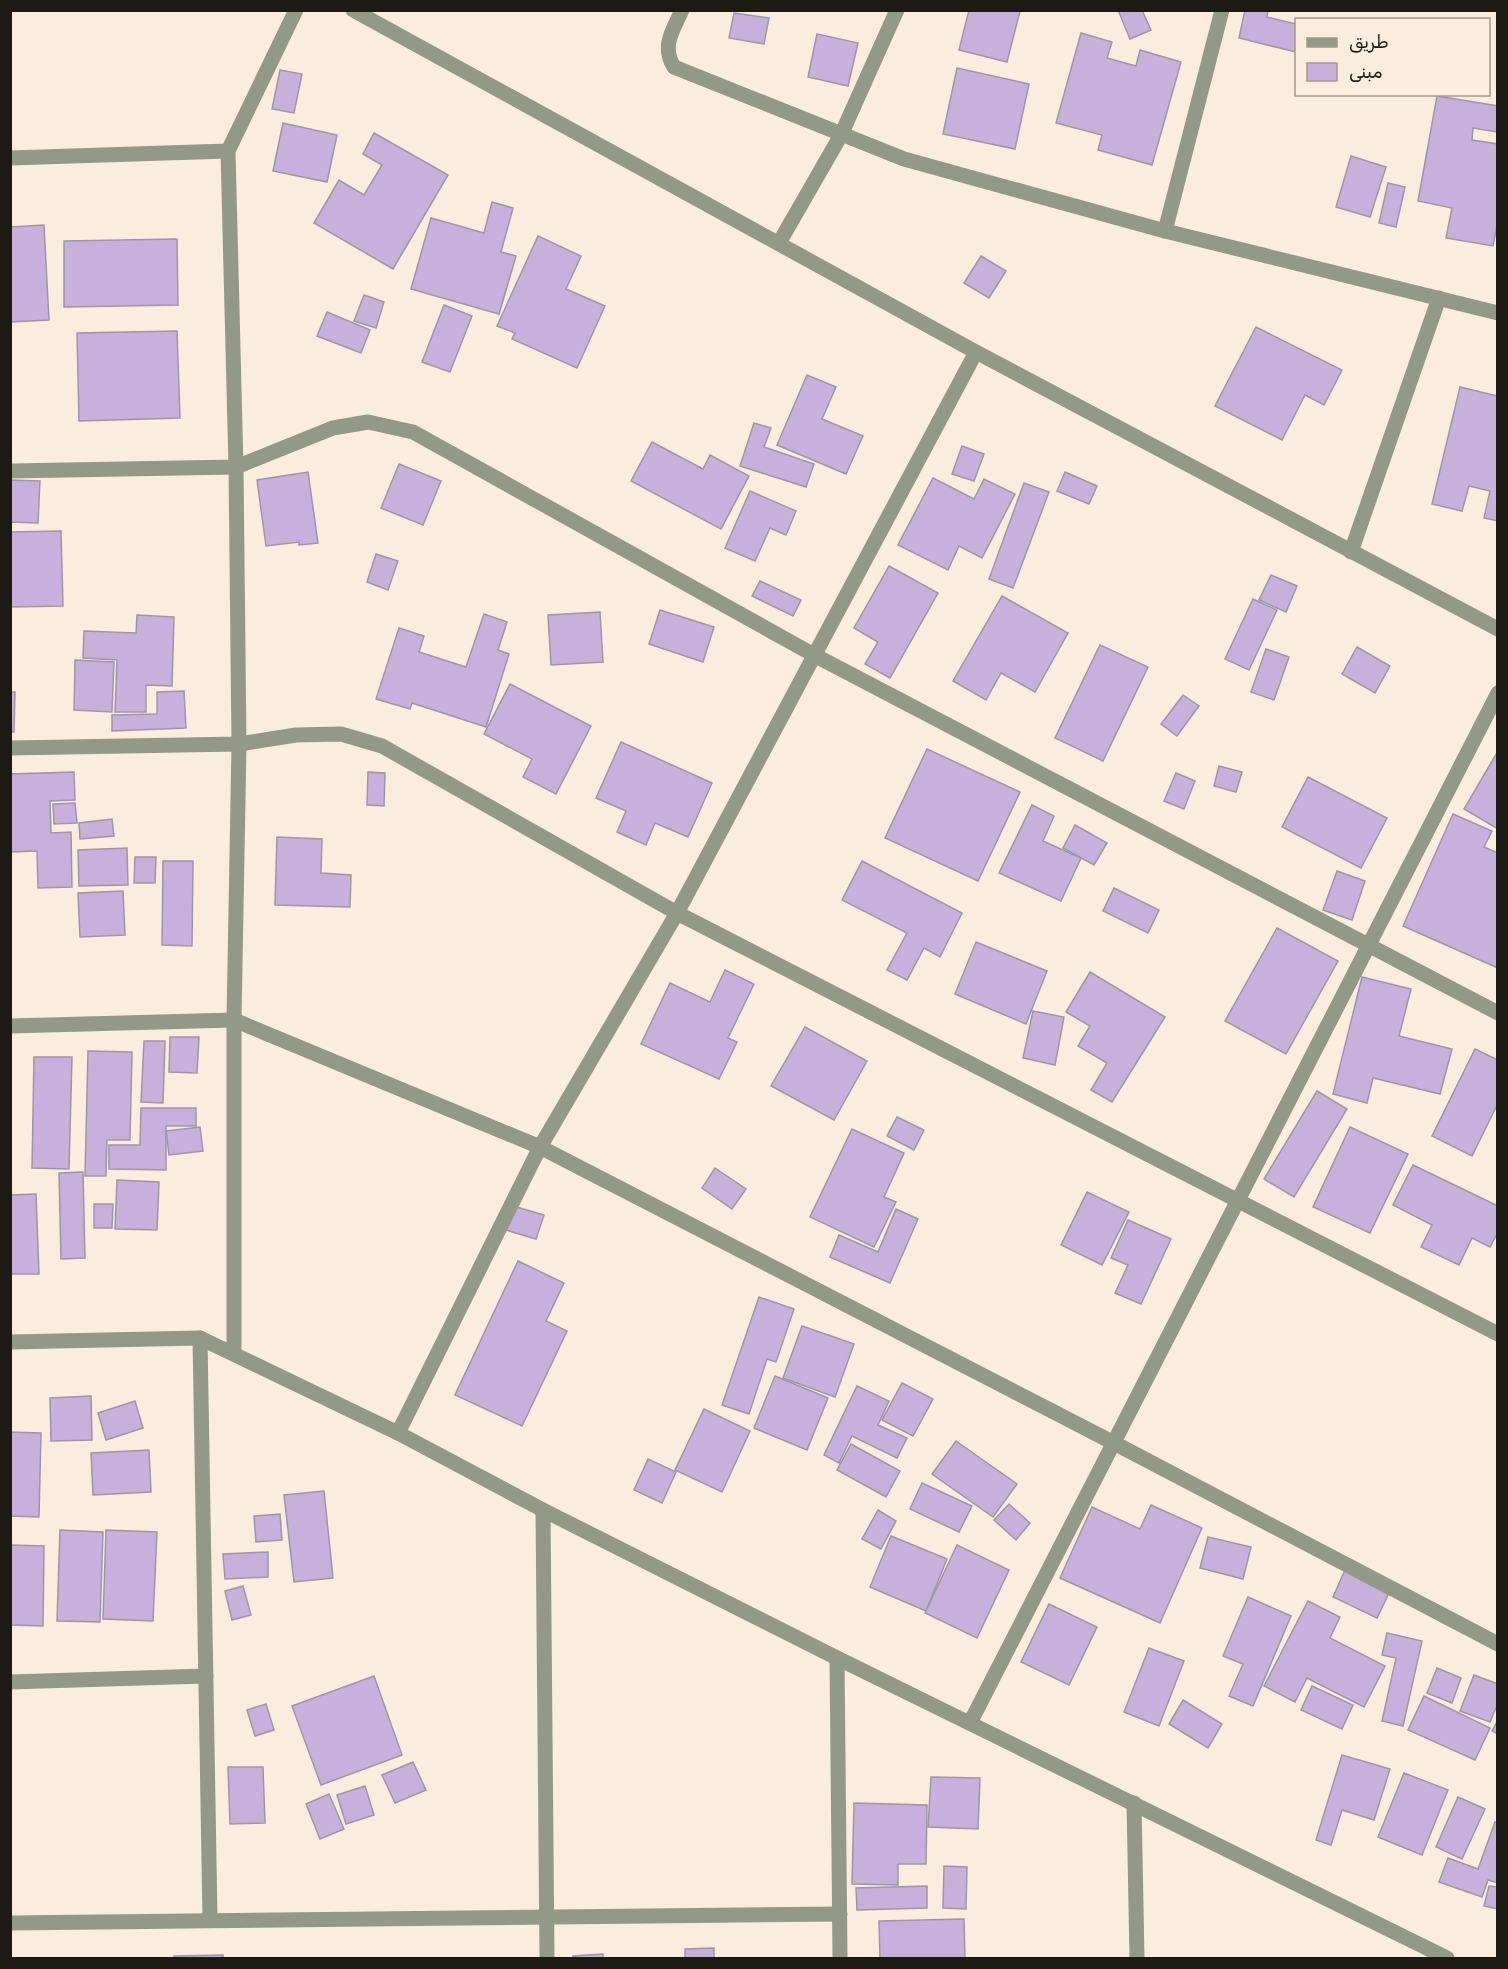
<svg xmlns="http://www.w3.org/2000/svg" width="1508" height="1969" font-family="Rubik,'Noto Naskh Arabic',sans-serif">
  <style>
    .building { fill: #c7b0db; stroke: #9e96a5; stroke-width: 1.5 }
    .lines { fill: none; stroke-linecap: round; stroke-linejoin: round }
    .minor { stroke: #929a87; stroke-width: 15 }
  </style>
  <rect width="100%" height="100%" fill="#faedde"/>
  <!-- building -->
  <g class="building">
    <polygon points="969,10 1020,11 1007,62 959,50"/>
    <polygon points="1118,10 1142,10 1151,30 1130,39"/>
    <polygon points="1245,10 1268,10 1267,17 1296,24 1296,52 1239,38"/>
    <polygon points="734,13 769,18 764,44 729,38"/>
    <polygon points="1081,33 1112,42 1107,58 1136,66 1140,50 1181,62 1152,165 1098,150 1102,135 1056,123"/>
    <polygon points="817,34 858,43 848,86 808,77"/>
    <polygon points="957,68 1029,84 1015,149 943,134"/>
    <polygon points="280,70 302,74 294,113 272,109"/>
    <polygon points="1437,96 1498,106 1498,132 1473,128 1472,140 1498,144 1498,220 1493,246 1446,238 1452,208 1418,201"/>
    <polygon points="283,123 337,135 327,182 273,171"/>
    <polygon points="374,133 448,175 393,269 314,223 339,180 364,195 382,165 363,154"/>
    <polygon points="1351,156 1386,167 1370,217 1336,207"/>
    <polygon points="1388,183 1405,187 1396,227 1379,223"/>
    <polygon points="492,202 513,208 501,252 516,256 499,314 411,289 431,218 484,233"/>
    <polygon points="44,225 49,320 10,322 10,227"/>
    <polygon points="538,236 581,256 566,289 605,306 577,368 512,339 515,333 497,326"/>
    <polygon points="177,239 178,305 64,307 64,241"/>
    <polygon points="981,256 1006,271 989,298 964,283"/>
    <polygon points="364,295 384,302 376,328 354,321"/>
    <polygon points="444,305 472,316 450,372 422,362"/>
    <polygon points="327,312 370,330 361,353 317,336"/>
    <polygon points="1256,327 1342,370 1324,405 1305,395 1282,440 1215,406"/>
    <polygon points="177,331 180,418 79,421 77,333"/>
    <polygon points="807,375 836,387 822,419 863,436 846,474 777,445"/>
    <polygon points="1460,387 1498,396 1498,521 1484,518 1490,491 1469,486 1462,511 1432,504"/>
    <polygon points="754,423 771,428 764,447 814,464 806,487 740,466"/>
    <polygon points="652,442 703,469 710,455 749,476 721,529 631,481"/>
    <polygon points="962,446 984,454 974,481 952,474"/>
    <polygon points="399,464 441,481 423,525 381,508"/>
    <polygon points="308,472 318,543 299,545 299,542 266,546 257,480"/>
    <polygon points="1065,472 1097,486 1089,504 1057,491"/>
    <polygon points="933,478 974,499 984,479 1015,494 982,558 959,546 948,570 898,545"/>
    <polygon points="10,480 40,481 38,523 10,522"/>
    <polygon points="1024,483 1049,492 1013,588 989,579"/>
    <polygon points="750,491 796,511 786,535 770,528 755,561 725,548"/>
    <polygon points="61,531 63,606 10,607 10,532"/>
    <polygon points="376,554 398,561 388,590 367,582"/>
    <polygon points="889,566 938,593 890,678 865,664 878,642 854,628"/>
    <polygon points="1271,575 1297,586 1286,612 1259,600"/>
    <polygon points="760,581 801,600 793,616 752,596"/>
    <polygon points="1002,596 1068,633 1035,692 1001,673 986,700 953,681"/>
    <polygon points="1253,599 1277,610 1249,670 1225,659"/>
    <polygon points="660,610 714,627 703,662 649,644"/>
    <polygon points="600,612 603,662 551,665 548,615"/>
    <polygon points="484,614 507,622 498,650 509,654 486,727 412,703 410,709 376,699 399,628 424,636 419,652 466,667"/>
    <polygon points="137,615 174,617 172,686 146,685 146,712 115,712 117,660 83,658 84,631 136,633"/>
    <polygon points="1100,645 1148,667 1103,761 1055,738"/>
    <polygon points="1357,647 1390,666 1375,693 1342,674"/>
    <polygon points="1266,649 1289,657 1274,700 1251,692"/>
    <polygon points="75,660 114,662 112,712 74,710"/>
    <polygon points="510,684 591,726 556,794 523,777 532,759 484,734"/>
    <polygon points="184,691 186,728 112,731 112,715 157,714 157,692"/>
    <polygon points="10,692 15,692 14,732 10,732"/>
    <polygon points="1183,695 1199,706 1177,736 1161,724"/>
    <polygon points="621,742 712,783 688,837 655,823 646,845 617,832 626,811 596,798"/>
    <polygon points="927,749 1020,792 978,881 885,838"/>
    <polygon points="1498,751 1498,829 1464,809"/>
    <polygon points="1219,766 1242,772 1236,792 1214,786"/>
    <polygon points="74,772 75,800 50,801 51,833 71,832 72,887 38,888 37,851 10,852 10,774"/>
    <polygon points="368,772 385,773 384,806 367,805"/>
    <polygon points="1176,773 1195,781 1184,809 1164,801"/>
    <polygon points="1308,777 1387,818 1361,868 1282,827"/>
    <polygon points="75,803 77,823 54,824 53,804"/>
    <polygon points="1032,805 1054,816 1043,841 1081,858 1061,901 999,873"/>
    <polygon points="1453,814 1492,831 1484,847 1498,853 1498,968 1403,926"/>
    <polygon points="112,819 114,836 80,839 79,823"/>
    <polygon points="1075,825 1107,843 1094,865 1063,848"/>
    <polygon points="277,837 322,839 321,873 351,875 350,907 275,905"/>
    <polygon points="127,848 128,885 79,886 78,850"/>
    <polygon points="135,857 156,857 155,883 134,883"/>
    <polygon points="163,861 193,861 192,946 162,945"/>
    <polygon points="862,861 962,913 940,957 924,948 907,980 887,970 907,933 842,900"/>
    <polygon points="1337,871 1365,881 1352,920 1323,910"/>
    <polygon points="1114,888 1159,910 1148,933 1103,911"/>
    <polygon points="123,891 125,935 80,937 78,893"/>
    <polygon points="1277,928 1338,961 1286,1054 1225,1021"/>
    <polygon points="976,942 1047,971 1026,1024 955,994"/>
    <polygon points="725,970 754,984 728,1038 737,1042 719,1079 641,1044 670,983 710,1002"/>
    <polygon points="1090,972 1165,1017 1112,1102 1091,1090 1107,1063 1078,1046 1090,1026 1066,1012"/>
    <polygon points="1362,977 1411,989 1399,1036 1452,1049 1440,1094 1373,1078 1367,1103 1333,1094"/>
    <polygon points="1033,1011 1064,1017 1055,1065 1023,1058"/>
    <polygon points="805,1027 867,1061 834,1120 771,1086"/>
    <polygon points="170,1037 199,1037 197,1073 169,1072"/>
    <polygon points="144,1041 165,1041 163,1103 141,1102"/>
    <polygon points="1475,1049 1498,1060 1498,1103 1472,1156 1432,1136"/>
    <polygon points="88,1051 132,1052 130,1140 107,1140 106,1176 85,1176"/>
    <polygon points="34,1057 72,1057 69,1169 32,1168"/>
    <polygon points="1317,1091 1347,1109 1294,1197 1264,1179"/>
    <polygon points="141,1108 196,1108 196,1126 166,1126 166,1170 109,1169 109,1145 140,1145"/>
    <polygon points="897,1117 924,1130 914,1150 887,1136"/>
    <polygon points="200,1127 203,1151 169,1155 166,1131"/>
    <polygon points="1350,1127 1408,1154 1370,1233 1313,1207"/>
    <polygon points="852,1129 904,1153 884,1197 896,1202 874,1247 810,1217"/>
    <polygon points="1413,1165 1498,1206 1498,1232 1490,1247 1472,1238 1459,1265 1421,1247 1432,1225 1393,1205"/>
    <polygon points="715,1168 746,1189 732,1209 702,1188"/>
    <polygon points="83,1172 85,1258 61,1259 59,1173"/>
    <polygon points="117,1180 159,1182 157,1230 115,1229"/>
    <polygon points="1087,1192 1129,1212 1102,1265 1061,1245"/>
    <polygon points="36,1194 39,1274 10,1274 10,1195"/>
    <polygon points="94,1204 113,1204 112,1228 94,1228"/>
    <polygon points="513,1206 544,1215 536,1239 506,1230"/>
    <polygon points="896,1209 918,1219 890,1283 830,1257 839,1235 878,1252"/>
    <polygon points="1128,1220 1171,1239 1141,1304 1115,1293 1128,1265 1111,1258"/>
    <polygon points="518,1261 564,1283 546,1321 567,1331 522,1426 455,1395"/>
    <polygon points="759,1297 794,1309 776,1362 767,1359 749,1414 722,1405"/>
    <polygon points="802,1326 854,1344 835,1397 783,1378"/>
    <polygon points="775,1376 828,1398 807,1450 754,1428"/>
    <polygon points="902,1383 933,1399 913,1436 882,1420"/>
    <polygon points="857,1386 889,1401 878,1425 907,1438 897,1458 852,1436 839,1463 824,1455"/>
    <polygon points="91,1396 92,1440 51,1441 50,1398"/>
    <polygon points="135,1401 143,1428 106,1440 98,1413"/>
    <polygon points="704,1409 750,1431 722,1492 675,1470"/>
    <polygon points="10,1432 41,1433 39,1517 10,1516"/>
    <polygon points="956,1441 1017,1484 993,1517 932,1474"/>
    <polygon points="851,1444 900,1471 886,1497 837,1470"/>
    <polygon points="149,1450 151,1492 93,1495 91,1453"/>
    <polygon points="648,1459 676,1472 662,1503 634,1490"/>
    <polygon points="922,1483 972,1506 959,1532 910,1509"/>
    <polygon points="324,1491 333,1578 294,1582 284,1495"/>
    <polygon points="1009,1504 1030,1523 1016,1540 994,1520"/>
    <polygon points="1151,1505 1202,1528 1160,1623 1060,1578 1092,1507 1140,1529"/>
    <polygon points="878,1510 896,1521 881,1549 862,1539"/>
    <polygon points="280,1514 282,1540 256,1542 254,1516"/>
    <polygon points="60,1530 103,1532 100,1622 57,1621"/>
    <polygon points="106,1530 157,1532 153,1621 103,1619"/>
    <polygon points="891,1536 947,1559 926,1611 870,1587"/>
    <polygon points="1208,1537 1251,1547 1243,1579 1200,1568"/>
    <polygon points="10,1545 44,1546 43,1626 10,1625"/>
    <polygon points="957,1545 1009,1570 977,1638 925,1613"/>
    <polygon points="268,1552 268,1577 225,1579 223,1554"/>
    <polygon points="1345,1570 1390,1591 1377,1618 1333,1597"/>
    <polygon points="243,1586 251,1615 232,1620 225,1591"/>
    <polygon points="1248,1597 1291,1616 1253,1706 1229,1696 1243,1664 1223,1656"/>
    <polygon points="1308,1601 1340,1617 1330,1638 1385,1666 1364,1707 1307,1678 1295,1702 1264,1686"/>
    <polygon points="1049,1604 1097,1627 1069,1685 1021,1662"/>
    <polygon points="1387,1633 1422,1641 1403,1726 1382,1721 1396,1658 1382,1655"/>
    <polygon points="1149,1648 1184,1661 1159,1726 1124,1712"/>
    <polygon points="1437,1668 1461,1678 1452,1703 1427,1693"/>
    <polygon points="1474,1675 1498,1684 1498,1703 1490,1722 1460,1711"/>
    <polygon points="374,1676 402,1755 321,1785 292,1706"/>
    <polygon points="1312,1686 1353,1705 1342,1729 1301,1710"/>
    <polygon points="1424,1696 1490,1728 1475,1760 1408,1730"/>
    <polygon points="1183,1700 1222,1724 1208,1748 1169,1724"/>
    <polygon points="266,1704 274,1730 255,1736 247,1710"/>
    <polygon points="1498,1720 1498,1734 1492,1731"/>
    <polygon points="1342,1755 1390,1769 1374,1820 1342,1810 1331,1845 1316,1840"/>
    <polygon points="413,1762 426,1790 395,1803 382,1775"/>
    <polygon points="228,1767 263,1767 265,1823 230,1824"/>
    <polygon points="1404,1773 1448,1790 1422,1855 1378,1837"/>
    <polygon points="931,1777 980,1778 978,1829 928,1827"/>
    <polygon points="365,1786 374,1815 346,1824 337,1795"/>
    <polygon points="329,1794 344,1829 320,1839 306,1804"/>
    <polygon points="1458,1797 1485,1809 1462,1859 1436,1847"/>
    <polygon points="854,1803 927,1805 926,1864 898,1864 898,1885 852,1884"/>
    <polygon points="1495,1822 1498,1823 1498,1883 1488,1880 1482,1897 1439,1882 1448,1858 1478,1869"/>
    <polygon points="944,1866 967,1867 966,1909 943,1908"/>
    <polygon points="927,1886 927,1908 857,1910 856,1888"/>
    <polygon points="1489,1886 1498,1887 1498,1909 1484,1906"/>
    <polygon points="964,1919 965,1958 880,1958 879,1921"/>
    <polygon points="714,1948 714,1958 685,1958 685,1949"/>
    <polygon points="603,1954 603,1958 573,1958 573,1956"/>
    <polygon points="223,1955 223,1958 174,1958 174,1956"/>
  </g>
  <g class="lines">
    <!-- minor -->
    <g class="minor">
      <polyline points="353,10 976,352 1498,629"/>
      <path d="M 682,10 C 673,30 661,46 674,67 L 904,159 L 1165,231 L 1498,313"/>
      <polyline points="10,158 228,151"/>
      <polyline points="1165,231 1222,10"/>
      <polyline points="779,243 841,135 897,10"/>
      <polyline points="10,471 236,467 333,428 368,422 413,432 814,655 1498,1013"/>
      <polyline points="1351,552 1439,298"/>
      <polyline points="10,748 239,744 296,735 341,734 382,746 677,913 1498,1334"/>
      <polyline points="10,1026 234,1020 540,1147 1114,1443 1498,1644"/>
      <polyline points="200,1338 210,1919"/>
      <polyline points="10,1342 200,1338 398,1433 543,1510 837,1658 1447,1958"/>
      <polyline points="234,1354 234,1020 239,744 236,467 228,151 296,10"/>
      <polyline points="398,1433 540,1147 677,913 976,352"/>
      <polyline points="543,1510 547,1958"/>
      <polyline points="837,1658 840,1958"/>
      <polyline points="10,1682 206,1676"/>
      <polyline points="970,1723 1498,693"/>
      <polyline points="1134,1803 1137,1958"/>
      <polyline points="10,1923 840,1914"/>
    </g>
  </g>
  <!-- border -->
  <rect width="1508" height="1969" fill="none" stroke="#1d1913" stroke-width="24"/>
  <!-- legend -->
  <rect x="1295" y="18" width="195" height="78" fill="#faedde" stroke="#a2988d" stroke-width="1.5"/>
  <rect x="1307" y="38" width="30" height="9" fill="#929a87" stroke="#a2988d" stroke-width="1.5"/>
  <text x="1349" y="48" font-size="18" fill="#1d1913">طريق</text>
  <rect x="1307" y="63" width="30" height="18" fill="#c7b0db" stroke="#a2988d" stroke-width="1.5"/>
  <text x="1349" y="78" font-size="18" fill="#1d1913">مبنى</text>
</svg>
